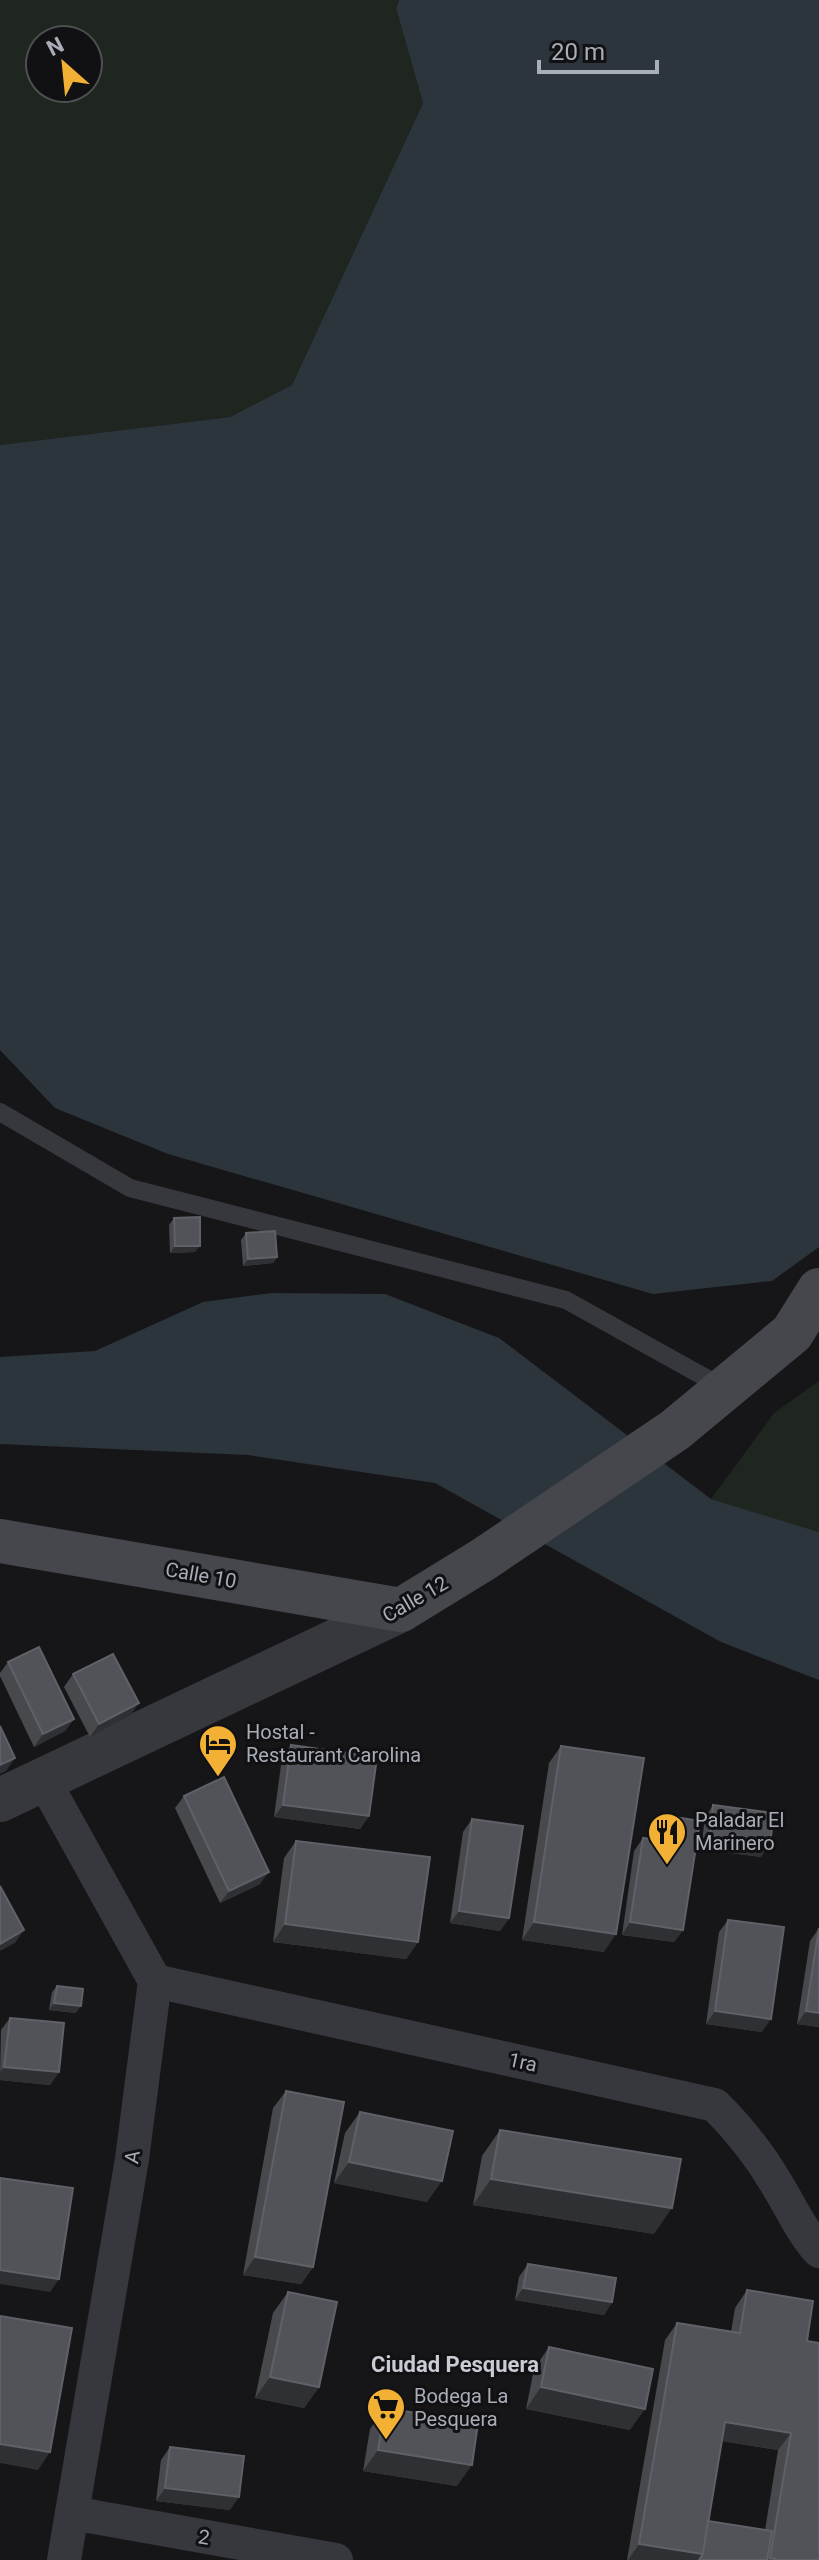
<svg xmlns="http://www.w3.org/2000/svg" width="819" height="2560" font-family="Roboto,sans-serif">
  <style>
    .green { fill: #1e261f; fill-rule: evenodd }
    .water { fill: #2c353c }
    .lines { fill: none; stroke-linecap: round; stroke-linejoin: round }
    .service { stroke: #37383d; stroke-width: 18 }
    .minor { stroke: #37383d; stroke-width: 34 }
    .tertiary { stroke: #37383d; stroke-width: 44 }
    .secondary { stroke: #45474d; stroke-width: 44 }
    .wall { fill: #47494d; fill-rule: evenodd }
    .shaded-wall { fill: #2f3033 }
    .building { fill: #525359; stroke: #5f6168; stroke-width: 2 }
    .labels { text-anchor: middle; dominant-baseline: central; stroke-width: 6; stroke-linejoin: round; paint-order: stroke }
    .street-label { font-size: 20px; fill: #a8adb8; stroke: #111113 }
    .poi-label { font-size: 20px; fill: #a8adb8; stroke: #111113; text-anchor: start }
    .neighbourhood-label { font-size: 22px; font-weight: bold; fill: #c9ccd4; stroke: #111113 }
  </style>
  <rect width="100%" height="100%" fill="#161618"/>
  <!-- green -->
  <g class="green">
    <path d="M 0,0 L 399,0 L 396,8 L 423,103 L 292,385 L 230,417 L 0,445 ZM 40,40 L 88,40 L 88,88 L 40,88 Z"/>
    <polygon points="819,1381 819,1532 711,1499 774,1413"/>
  </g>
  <!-- water -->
  <g class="water">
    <polygon points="399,0 819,0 819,1247 772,1281 653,1294 168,1154 55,1108 0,1050 0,445 230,417 292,385 423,103 396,8"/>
    <polygon points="272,1293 385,1294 499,1338 711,1499 819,1532 819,1680 721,1642 435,1483 248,1455 0,1444 0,1357 95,1351 203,1302"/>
  </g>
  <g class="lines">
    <!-- service -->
    <polyline class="service" points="0,1112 130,1188 566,1300 724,1388"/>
    <!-- minor -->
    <g class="minor">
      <polyline points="43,1779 155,1981 132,2159 64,2560"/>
      <path d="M 155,1981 L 715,2105 C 739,2129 759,2154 776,2183 C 791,2207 801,2231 819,2251"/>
      <polyline points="72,2513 336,2560"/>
    </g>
    <!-- tertiary -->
    <polyline class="tertiary" points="0,1800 401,1610"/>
    <!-- secondary -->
    <polyline class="secondary" points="0,1541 401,1610 484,1559 675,1430 792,1333 819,1290"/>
  </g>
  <!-- wall -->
  <g class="wall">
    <polygon points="174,1218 195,1252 170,1253 169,1225"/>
    <polygon points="246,1233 277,1257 273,1263 243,1266 241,1240"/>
    <polygon points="8,1662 74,1719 65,1731 34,1747 0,1676 0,1673"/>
    <polygon points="73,1674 130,1716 90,1737 64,1687"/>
    <polygon points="291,1745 369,1816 360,1829 274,1817 282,1758"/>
    <polygon points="561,1746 604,1952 522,1940 549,1763"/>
    <polygon points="184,1796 260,1884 220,1903 175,1808"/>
    <polygon points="713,1805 761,1857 701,1849 705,1818"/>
    <polygon points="675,1817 683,1930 674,1942 622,1935 634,1851 643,1838 665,1841 667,1830"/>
    <polygon points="472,1819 509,1918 500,1931 450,1923 463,1832"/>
    <polygon points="296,1841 418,1942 406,1959 273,1942 284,1858"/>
    <polygon points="728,1920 762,2032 706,2024 719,1932"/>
    <polygon points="819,1928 819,2027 797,2024 810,1941"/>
    <polygon points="57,1986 76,2013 49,2010 52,1992"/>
    <polygon points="10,2018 59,2072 50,2085 0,2080 1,2030"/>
    <polygon points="286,2091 313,2267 301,2284 243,2275 273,2108"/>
    <polygon points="360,2112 427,2202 334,2183 345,2133"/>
    <polygon points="500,2130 654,2234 473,2205 482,2156"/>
    <polygon points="528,2264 612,2302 604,2315 515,2300 519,2277"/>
    <path d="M 747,2290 L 807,2341 L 819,2560 L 627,2560 L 665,2340 L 677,2323 L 731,2332 L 735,2308 ZM 722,2441 L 778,2450 L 765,2530 L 708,2521 Z"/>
    <polygon points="288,2292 319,2387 304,2408 255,2398 273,2313"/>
    <polygon points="549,2347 630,2430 526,2409 534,2369"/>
    <polygon points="385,2408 457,2486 363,2471 370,2429"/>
    <polygon points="170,2447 230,2510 156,2501 161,2460"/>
  </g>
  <!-- shaded-wall -->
  <g class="shaded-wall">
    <polygon points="175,1246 200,1246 195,1252 170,1253"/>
    <polygon points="277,1257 273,1263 243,1266 248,1259"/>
    <polygon points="139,1703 130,1716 90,1737 99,1724"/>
    <polygon points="74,1719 65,1731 34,1747 43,1734"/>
    <polygon points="15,1758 6,1771 0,1774 0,1765"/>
    <polygon points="283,1805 369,1816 360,1829 274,1817"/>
    <polygon points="710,1836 770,1844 761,1857 701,1849"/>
    <polygon points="269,1872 260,1884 220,1903 229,1891"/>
    <polygon points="459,1911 509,1918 500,1931 450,1923"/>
    <polygon points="534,1922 616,1934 604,1952 522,1940"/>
    <polygon points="630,1922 683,1930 674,1942 622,1935"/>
    <polygon points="285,1924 418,1942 406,1959 273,1942"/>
    <polygon points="24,1930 15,1943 0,1951 0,1944"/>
    <polygon points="54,2003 81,2006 76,2013 49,2010"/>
    <polygon points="715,2011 771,2019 762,2032 706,2024"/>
    <polygon points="806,2011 819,2013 819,2027 797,2024"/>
    <polygon points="4,2067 59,2072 50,2085 0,2080 0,2072"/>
    <polygon points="349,2162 442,2181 427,2202 334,2183"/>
    <polygon points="491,2179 672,2208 654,2234 473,2205"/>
    <polygon points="255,2257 313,2267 301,2284 243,2275"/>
    <polygon points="0,2270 59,2279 50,2292 0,2284"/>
    <polygon points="523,2288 612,2302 604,2315 515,2300"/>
    <polygon points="270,2377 319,2387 304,2408 255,2398"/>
    <polygon points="541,2387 645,2409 630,2430 526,2409"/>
    <polygon points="725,2422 791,2433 778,2450 713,2440"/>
    <polygon points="0,2444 50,2452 38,2470 0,2463"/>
    <polygon points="378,2450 472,2465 457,2486 363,2471"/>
    <polygon points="165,2488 239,2497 230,2510 156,2501"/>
    <polygon points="639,2544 703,2554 699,2560 628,2560"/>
  </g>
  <!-- building -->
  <g class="building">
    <polygon points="200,1217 200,1246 175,1246 174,1218"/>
    <polygon points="275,1231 277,1257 248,1259 246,1233"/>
    <polygon points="39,1647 74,1719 43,1734 8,1662"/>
    <polygon points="113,1654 139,1703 99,1724 73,1674"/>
    <polygon points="0,1726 15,1758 0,1765"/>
    <polygon points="291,1745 377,1757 369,1816 283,1805"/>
    <polygon points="561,1746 644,1758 616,1934 534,1922"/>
    <polygon points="224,1777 269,1872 229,1891 184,1796"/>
    <polygon points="713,1805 774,1813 770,1844 710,1836"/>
    <polygon points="675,1817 700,1821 683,1930 630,1922 643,1838 671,1842"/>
    <polygon points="472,1819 523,1826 509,1918 459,1911"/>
    <polygon points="296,1841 430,1857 418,1942 285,1924"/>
    <polygon points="0,1886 24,1930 0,1944"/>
    <polygon points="728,1920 784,1927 771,2019 715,2011"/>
    <polygon points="819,1928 819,2013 806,2011"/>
    <polygon points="57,1986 83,1989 81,2006 54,2003"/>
    <polygon points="10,2018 64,2023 59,2072 4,2067"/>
    <polygon points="286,2091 344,2102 313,2267 255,2257"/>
    <polygon points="360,2112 453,2131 442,2181 349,2162"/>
    <polygon points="500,2130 681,2159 672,2208 491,2179"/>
    <polygon points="0,2178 73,2188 59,2279 0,2270"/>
    <polygon points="528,2264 616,2278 612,2302 523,2288"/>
    <polygon points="747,2290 813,2301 807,2341 819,2343 819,2560 778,2560 770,2558 791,2433 725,2422 703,2554 639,2544 677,2323 740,2333"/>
    <polygon points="288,2292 337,2302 319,2387 270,2377"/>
    <polygon points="0,2316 72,2328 50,2452 0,2444"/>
    <polygon points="549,2347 653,2369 645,2409 541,2387"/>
    <polygon points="385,2408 478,2423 472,2465 378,2450"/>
    <polygon points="170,2447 244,2456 239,2497 165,2488"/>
    <polygon points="708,2521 772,2531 767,2560 699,2560 703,2554"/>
  </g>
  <!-- icons -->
  <defs>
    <symbol id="hotel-pin" viewBox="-11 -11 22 30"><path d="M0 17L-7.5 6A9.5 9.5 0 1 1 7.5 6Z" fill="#f2b134" stroke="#111113"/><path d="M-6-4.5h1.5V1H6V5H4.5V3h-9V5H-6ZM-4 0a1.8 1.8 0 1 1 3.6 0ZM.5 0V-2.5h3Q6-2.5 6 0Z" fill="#111"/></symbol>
    <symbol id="restaurant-pin" viewBox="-11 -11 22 30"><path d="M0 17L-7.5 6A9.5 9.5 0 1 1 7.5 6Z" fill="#f2b134" stroke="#111113"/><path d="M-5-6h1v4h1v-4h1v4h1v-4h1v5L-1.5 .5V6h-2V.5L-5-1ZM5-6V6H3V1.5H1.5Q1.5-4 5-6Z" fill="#111"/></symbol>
    <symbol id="supermarket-pin" viewBox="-11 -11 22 30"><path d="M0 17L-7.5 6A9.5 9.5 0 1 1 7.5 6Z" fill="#f2b134" stroke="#111113"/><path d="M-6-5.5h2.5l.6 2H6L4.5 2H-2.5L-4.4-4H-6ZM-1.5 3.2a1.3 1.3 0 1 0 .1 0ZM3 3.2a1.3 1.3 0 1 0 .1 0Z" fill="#111"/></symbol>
  </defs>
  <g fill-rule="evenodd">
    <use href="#hotel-pin" x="196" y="1722" width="44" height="60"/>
    <use href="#restaurant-pin" x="645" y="1810" width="44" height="60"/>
    <use href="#supermarket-pin" x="364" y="2385" width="44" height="60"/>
  </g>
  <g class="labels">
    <!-- street labels -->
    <g class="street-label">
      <text transform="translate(201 1575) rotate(10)">Calle 10</text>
      <text transform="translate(415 1599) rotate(-30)">Calle 12</text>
      <text transform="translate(523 2062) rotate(12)">1ra</text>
      <text transform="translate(132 2157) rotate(-82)">A</text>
      <text transform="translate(204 2537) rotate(10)">2</text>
    </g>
    <!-- poi labels -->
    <g class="poi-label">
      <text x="246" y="1732">Hostal -<tspan x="246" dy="23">Restaurant Carolina</tspan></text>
      <text x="695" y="1820">Paladar El<tspan x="695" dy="23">Marinero</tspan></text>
      <text x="414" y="2396">Bodega La<tspan x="414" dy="23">Pesquera</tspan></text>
    </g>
    <!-- neighbourhood labels -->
    <g class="neighbourhood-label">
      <text x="455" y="2364">Ciudad Pesquera</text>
    </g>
  </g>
  <!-- north arrow -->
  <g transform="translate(64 64) rotate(333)"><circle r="38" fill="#111113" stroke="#4d4f55" stroke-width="2"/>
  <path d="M0-6L14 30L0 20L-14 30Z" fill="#f2b134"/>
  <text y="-12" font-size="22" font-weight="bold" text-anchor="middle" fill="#a8adb8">N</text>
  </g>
  <!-- scale -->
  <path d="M539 60v12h118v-12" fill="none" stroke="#a8adb8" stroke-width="4"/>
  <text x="551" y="60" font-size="24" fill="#a8adb8" stroke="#111113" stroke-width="6" paint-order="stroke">20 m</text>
</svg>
